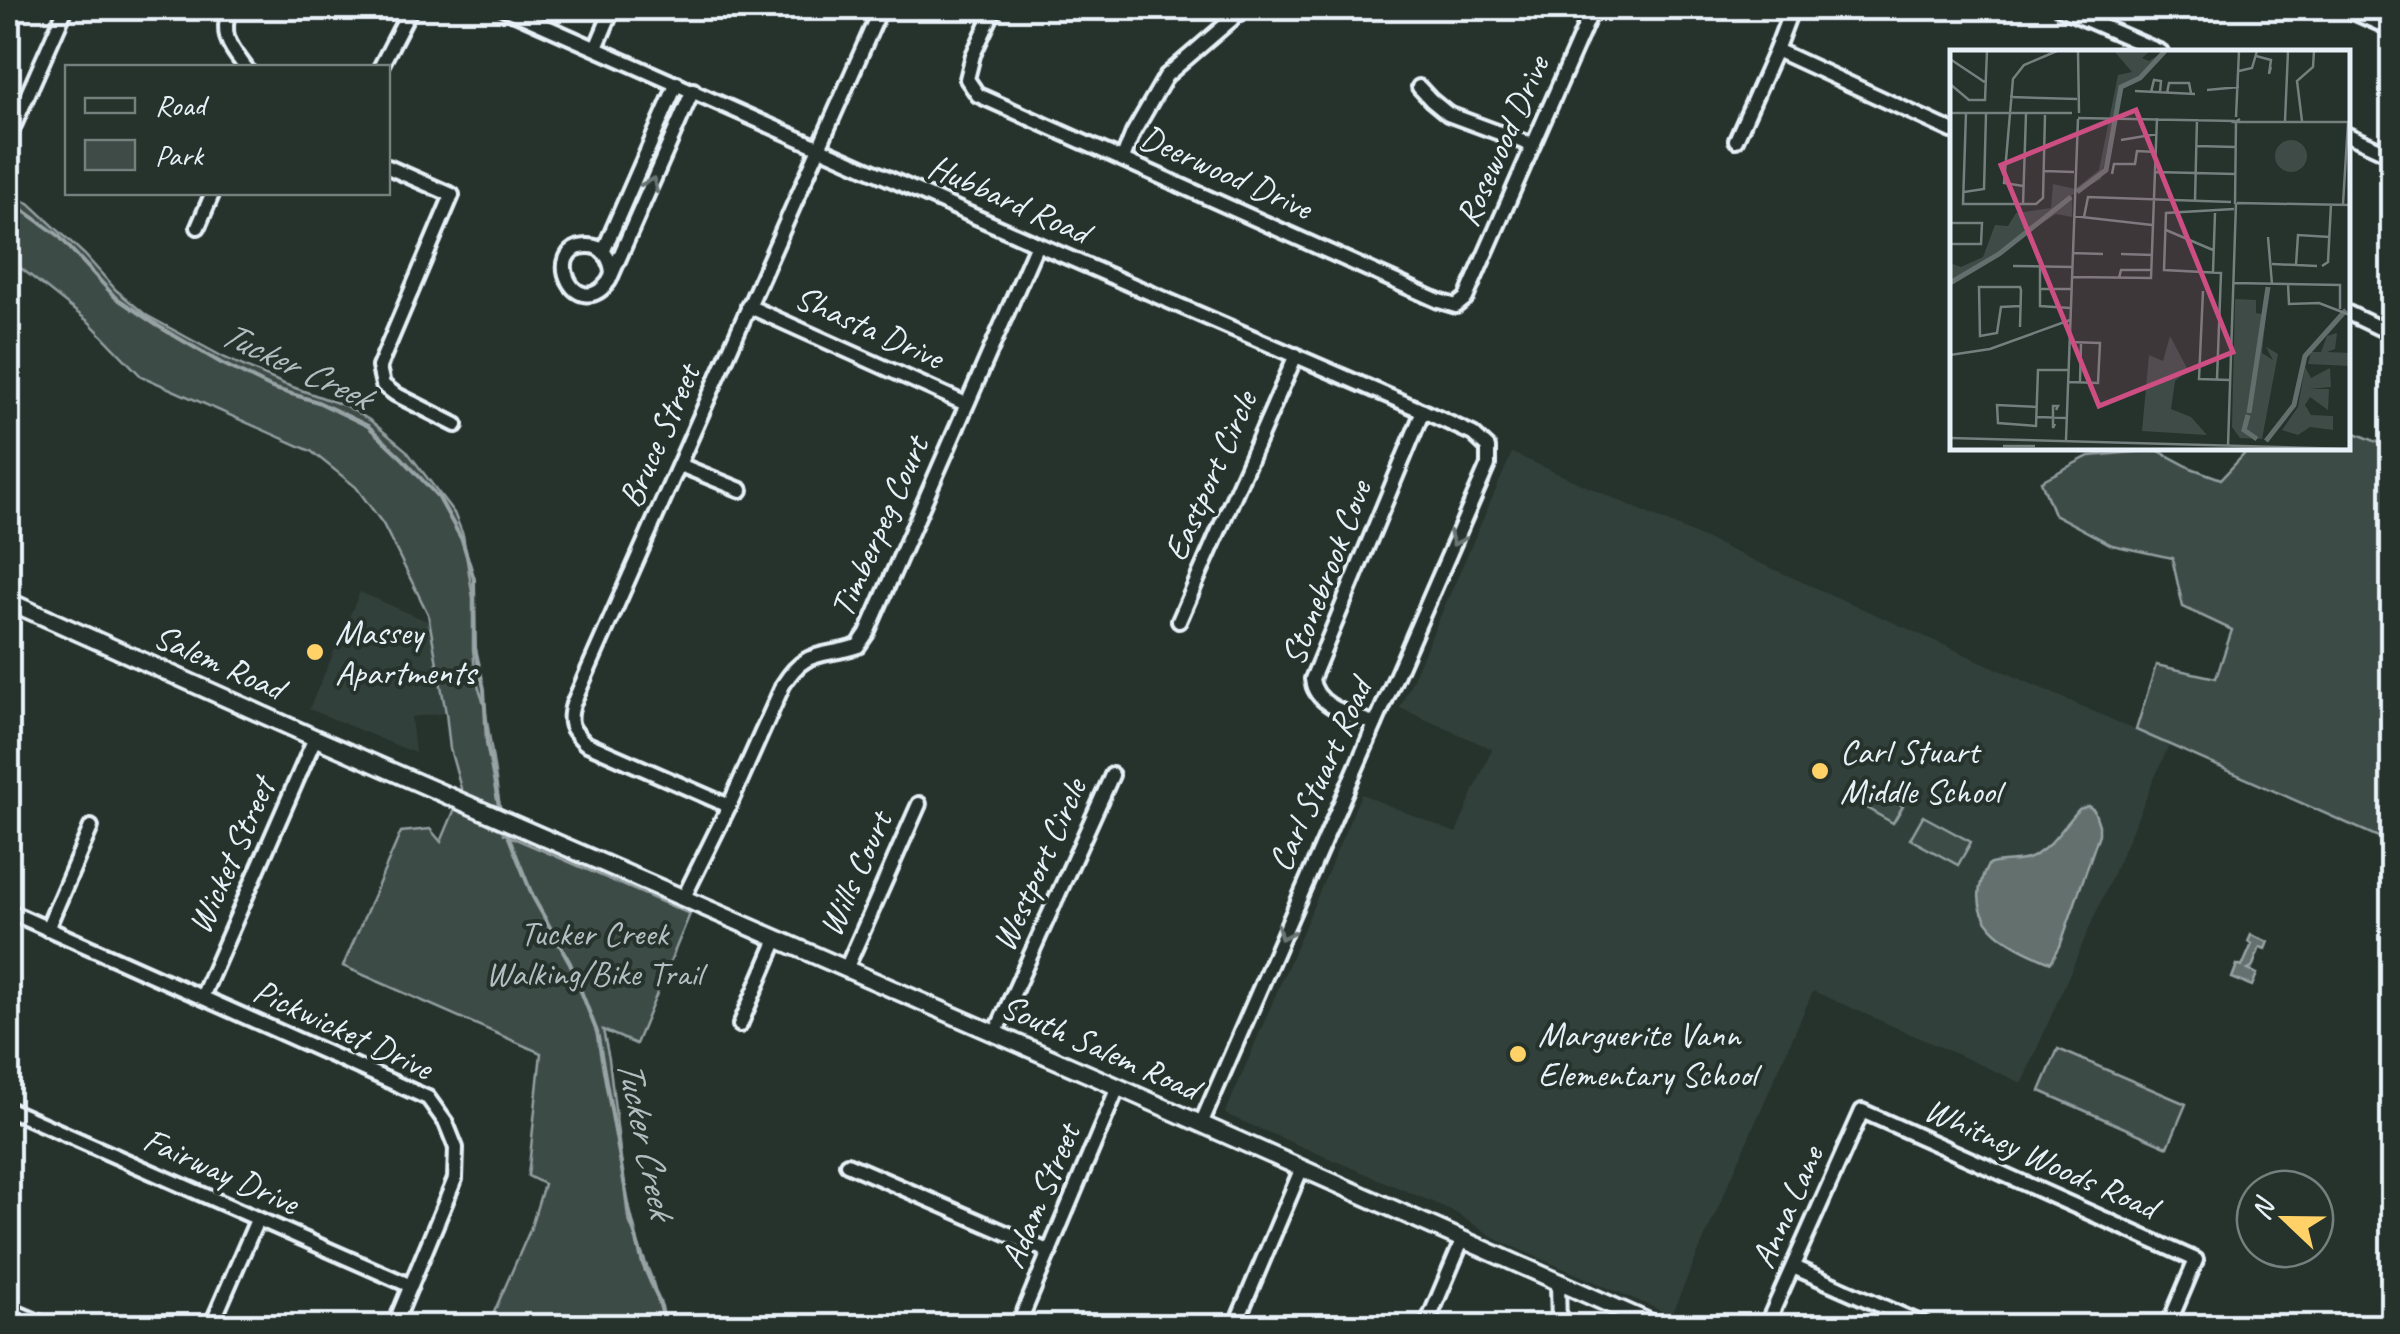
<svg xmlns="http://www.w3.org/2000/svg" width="2400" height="1334" font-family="Caveat,sans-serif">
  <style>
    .built { fill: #333f3a }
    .green { fill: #3e4b47; stroke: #939ea0; stroke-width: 2.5 }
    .water { fill: #636f6d; stroke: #98a3a5; stroke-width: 2.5 }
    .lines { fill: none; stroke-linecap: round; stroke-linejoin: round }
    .stream { stroke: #98a3a5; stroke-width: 4 }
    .minor-casing { stroke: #e8f1f8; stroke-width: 20 }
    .major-casing { stroke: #e8f1f8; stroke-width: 22 }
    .minor { stroke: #26332d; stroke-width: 12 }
    .major { stroke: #26332d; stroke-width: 15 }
    .oneway { stroke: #6a7674 }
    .poi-dot { fill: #ffd166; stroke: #26332d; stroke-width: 4 }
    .labels { text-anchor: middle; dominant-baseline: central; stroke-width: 8; stroke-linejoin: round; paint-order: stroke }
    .street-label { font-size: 35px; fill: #e8f1f8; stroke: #26332d }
    .poi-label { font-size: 35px; fill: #e8f1f8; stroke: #26332d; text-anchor: start }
    .park-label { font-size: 35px; fill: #b5bfc3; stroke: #26332d }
    .water-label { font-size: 38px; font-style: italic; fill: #b3bdc0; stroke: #26332d }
    .inset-river { fill: none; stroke: #636f6d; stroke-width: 5 }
    .inset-road { fill: none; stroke: #747f7e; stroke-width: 2.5 }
    .view { fill: #cc4e82; fill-opacity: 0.15; stroke: #cc4e82; stroke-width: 5 }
    .inset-edge { fill: none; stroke: #e8f1f8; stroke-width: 5 }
  </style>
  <rect width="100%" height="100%" fill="#26332d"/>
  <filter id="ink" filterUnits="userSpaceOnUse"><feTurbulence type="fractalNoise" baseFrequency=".01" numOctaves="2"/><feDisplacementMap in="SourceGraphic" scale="20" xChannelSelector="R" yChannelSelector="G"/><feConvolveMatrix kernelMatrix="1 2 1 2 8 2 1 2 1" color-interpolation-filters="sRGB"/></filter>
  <g filter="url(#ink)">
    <!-- built -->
    <g class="built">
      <polygon points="1512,453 2169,745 2022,1083 1813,991 1671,1315 1500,1241 1451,1210 1225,1114 1361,794 1456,833 1492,749 1400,708"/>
      <polygon points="360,592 429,622 446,713 411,717 415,753 309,709"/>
    </g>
    <!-- green -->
    <g class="green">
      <polygon points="8,195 29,203 85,255 116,290 146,315 225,358 284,384 346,406 371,421 406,450 454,513 463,535 473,598 473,649 476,679 485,707 504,834 690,914 636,1044 603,1030 609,1059 628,1218 652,1279 665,1326 488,1326 530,1230 544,1184 528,1176 541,1053 343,966 401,832 430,829 441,842 462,792 450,749 446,713 428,614 383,524 356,487 311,451 141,376 89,322 8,258"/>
      <polygon points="2348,430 2392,448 2392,843 2136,730 2156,665 2216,678 2232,630 2183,607 2172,558 2112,545 2054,514 2041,481 2089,456 2157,450 2191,468 2221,479 2250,448 2348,448"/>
      <polygon points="1870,787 1903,806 1893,823 1861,805"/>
      <polygon points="1923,816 1971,842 1958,865 1910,839"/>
      <polygon points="2058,1049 2186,1104 2168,1147 2040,1091"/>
    </g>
    <!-- water -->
    <g class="water">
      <path d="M 2088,806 L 2094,810 L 2099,825 L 2099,834 L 2060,946 L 2051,962 C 2006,944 1959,920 1988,865 C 2001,860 2015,863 2027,859 C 2049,851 2064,826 2079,809 Z"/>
      <polygon points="2251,935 2268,942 2265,949 2260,947 2252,968 2248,970 2257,974 2252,986 2232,978 2237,965 2242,967 2252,944 2248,942"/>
    </g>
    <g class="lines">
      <!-- stream -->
      <g class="stream">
        <polyline points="8,199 58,235 115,297 158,326 221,363 272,388 318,402 368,426 402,458 439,498 462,540 474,579 475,648 484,689 487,744 500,811"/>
        <polyline points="504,825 533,897 570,963 597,1032 629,1209 643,1264 661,1306 665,1326"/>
      </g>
      <defs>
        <g id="minor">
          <path d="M 229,8 C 221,37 229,45 246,68"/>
          <polyline points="504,8 1037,244 1423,411 1473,434 1488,448 1488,465 1201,1124"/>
          <polyline points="995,8 973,55 967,79 978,95 1439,301 1456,306 1466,298 1593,8"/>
          <polyline points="2060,8 2161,52"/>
          <polyline points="2344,8 2392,29"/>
          <polyline points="596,48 613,8"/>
          <polyline points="1776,50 1952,131"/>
          <polyline points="380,68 411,8"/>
          <polyline points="1419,87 1431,100 1448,114 1532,145"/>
          <polyline points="2348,135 2392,155"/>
          <polyline points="8,139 66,8"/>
          <polyline points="1736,140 1776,50 1792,8"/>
          <polyline points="1123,158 1133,133 1166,76 1245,8"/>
          <polyline points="388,167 452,195 379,367 383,385 395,394 456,425"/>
          <polyline points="198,227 213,192"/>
          <polyline points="603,252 677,83"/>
          <path d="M 612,273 C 611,259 603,245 587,246 C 541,248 576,325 609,281 L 693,90"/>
          <polyline points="748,306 966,404"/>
          <polyline points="2348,313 2392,334"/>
          <polyline points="680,465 741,490"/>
          <polyline points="1179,621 1296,355"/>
          <path d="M 1375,724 C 1352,715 1315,707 1312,679 L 1423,411"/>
          <path d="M 729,806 L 585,743 C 572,729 567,725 573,704 L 881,8"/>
          <path d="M 684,897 L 729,806 L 783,685 C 806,648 821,658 858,646 L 867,633 L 1037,244"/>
          <polyline points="8,911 428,1098 446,1123 456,1148 455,1179 394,1326"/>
          <polyline points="47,929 91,827"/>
          <polyline points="846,969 919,804"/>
          <polyline points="202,997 315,738"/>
          <polyline points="740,1025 777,939"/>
          <polyline points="995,1034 1112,775"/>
          <polyline points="8,1109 411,1286"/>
          <polyline points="847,1164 1050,1252"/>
          <polyline points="1793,1267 1927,1326"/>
          <polyline points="1558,1283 1559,1326"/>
          <polyline points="8,1309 48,1326"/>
          <polyline points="211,1326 257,1220"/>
          <polyline points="1018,1326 1118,1087"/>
          <polyline points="1235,1326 1301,1170"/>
          <polyline points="1426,1326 1462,1241"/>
          <polyline points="1766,1326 1862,1111 2196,1260 2168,1326"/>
        </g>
        <polyline id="major" points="8,601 315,738 1118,1087 1658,1326"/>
      </defs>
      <!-- minor casing -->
      <use href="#minor" class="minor-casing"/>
      <!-- major casing -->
      <use href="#major" class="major-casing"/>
      <!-- minor -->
      <use href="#minor" class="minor"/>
      <!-- major -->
      <use href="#major" class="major"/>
    </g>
    <!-- one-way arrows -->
    <defs><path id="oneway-chevron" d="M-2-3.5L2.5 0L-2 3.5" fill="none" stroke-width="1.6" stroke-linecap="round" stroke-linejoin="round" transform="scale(2.5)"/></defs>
    <g class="oneway">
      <use href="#oneway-chevron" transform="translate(651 184) rotate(-66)"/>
      <use href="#oneway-chevron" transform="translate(1456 539) rotate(114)"/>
      <use href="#oneway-chevron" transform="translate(1284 933) rotate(114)"/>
    </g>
  </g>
  <!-- markers -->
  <g class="poi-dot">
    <circle cx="315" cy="652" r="10"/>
    <circle cx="1820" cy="771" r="10"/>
    <circle cx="1518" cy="1054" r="10"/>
  </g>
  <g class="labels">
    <!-- street labels -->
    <g class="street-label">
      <text transform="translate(1502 141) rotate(-66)">Rosewood Drive</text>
      <text transform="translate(1226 172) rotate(24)">Deerwood Drive</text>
      <text transform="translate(1009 199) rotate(24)">Hubbard Road</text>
      <text transform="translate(869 327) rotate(24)">Shasta Drive</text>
      <text transform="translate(659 436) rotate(-66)">Bruce Street</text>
      <text transform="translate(1210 476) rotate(-66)">Eastport Circle</text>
      <text transform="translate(879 527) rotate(-66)">Timberpeg Court</text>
      <text transform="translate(1326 573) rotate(-69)">Stonebrook Cove</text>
      <text transform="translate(219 662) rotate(24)">Salem Road</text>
      <text transform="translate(1320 775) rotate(-66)">Carl Stuart Road</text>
      <text transform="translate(231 856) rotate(-66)">Wicket Street</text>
      <text transform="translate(1039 865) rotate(-66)">Westport Circle</text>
      <text transform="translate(855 874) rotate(-66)">Wills Court</text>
      <text transform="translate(343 1029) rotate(25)">Pickwicket Drive</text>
      <text transform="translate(1100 1047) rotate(24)">South Salem Road</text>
      <text transform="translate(2041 1158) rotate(24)">Whitney Woods Road</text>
      <text transform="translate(221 1171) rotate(24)">Fairway Drive</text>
      <text transform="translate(1040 1196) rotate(-67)">Adam Street</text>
      <text transform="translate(1787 1207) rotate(-66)">Anna Lane</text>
    </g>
    <!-- poi labels -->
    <g class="poi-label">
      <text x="335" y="632">Massey<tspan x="335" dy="40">Apartments</tspan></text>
      <text x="1840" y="751">Carl Stuart<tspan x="1840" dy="40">Middle School</tspan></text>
      <text x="1538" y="1034">Marguerite Vann<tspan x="1538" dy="40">Elementary School</tspan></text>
    </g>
    <!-- park labels -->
    <g class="park-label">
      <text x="594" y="933">Tucker Creek<tspan x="594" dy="40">Walking/Bike Trail</tspan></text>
    </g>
    <!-- water labels -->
    <g class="water-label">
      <text transform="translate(296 365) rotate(25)">Tucker Creek</text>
      <text transform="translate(646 1138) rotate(78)">Tucker Creek</text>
    </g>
  </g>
  <!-- overview -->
  <g transform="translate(1950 50)">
    <rect width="400" height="400" fill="#26332d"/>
    <path d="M 164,1 L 200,1 L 192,8 L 199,11 L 215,1 L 190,28 L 171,36 L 151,129 L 122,145 L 122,167 L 106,164 L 0,233 L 0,213 L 11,217 L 33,207 L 45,175 L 58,176 L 66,163 L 101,158 L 103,134 L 125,139 L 149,120 L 168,25 L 182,22 ZM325 106a16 16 0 1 1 32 0a16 16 0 1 1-32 0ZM 285,249 L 306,250 L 306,263 L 316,265 L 312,303 L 323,310 L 316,297 L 328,304 L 312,389 L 290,388 L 282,377 ZM 387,283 L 385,299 L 377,302 L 400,303 L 400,316 L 358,314 L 361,302 L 371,302 L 377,286 ZM 220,286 L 238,320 L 225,331 L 221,359 L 241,367 L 257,385 L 192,381 L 199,305 L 213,311 ZM 355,317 L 361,328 L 380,318 L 381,337 L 359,339 L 379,339 L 378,360 L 360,347 L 355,355 L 361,365 L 383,366 L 383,380 L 360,377 L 348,385 L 332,380 L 348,357 Z" fill="#3e4b47"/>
    <path class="inset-river" d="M 127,142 L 156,120 L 171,37 L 190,28 L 215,1M 0,233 L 49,204 L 121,147M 299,363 L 318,237M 298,365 L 294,380 L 307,389M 316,391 L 344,355 L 355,306 L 396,260"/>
    <path class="inset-road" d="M 128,1 L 129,63M 306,6 L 321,10 L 319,24 L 321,17M 0,9 L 36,33M 289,21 L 302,18 L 307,1M 0,34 L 19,50 L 35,50 L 37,1M 257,40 L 289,37M 185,41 L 245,44M 201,42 L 204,30 L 211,31 L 210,42M 217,43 L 219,33 L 239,33 L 241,43M 60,47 L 127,49M 0,63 L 122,63M 16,63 L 13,154 L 86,154 L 93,148 L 95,65M 286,67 L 289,1M 128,68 L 285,71M 290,69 L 285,72 L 400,72M 335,71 L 338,1M 352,71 L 347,31 L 363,17 L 364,1M 171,90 L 207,84M 246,96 L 286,97M 94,121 L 124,122M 205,122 L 285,124M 162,124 L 164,114 L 185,114 L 187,101 L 206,102M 73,136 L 54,133 L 63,29 L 74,15 L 107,1M 14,142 L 34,139 L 36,64M 245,150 L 247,69M 287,153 L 400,155M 73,154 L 76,64M 285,154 L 286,72M 393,154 L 398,72M 123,166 L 202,175M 134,167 L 138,147 L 281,152M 0,173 L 32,173 L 31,194 L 0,194M 216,180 L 263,200M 318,187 L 322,234M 122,203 L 153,204M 171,204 L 203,205M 322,214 L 367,216 L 346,215M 346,215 L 348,185 L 380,187M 63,216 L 122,217M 372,216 L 378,212 L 381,154M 90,217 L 90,256 L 120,258M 263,222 L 265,163M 121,227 L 201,228 L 207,68M 169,228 L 171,220 L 202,220M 283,233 L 390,235 L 390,259M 338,234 L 339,254 L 369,253 L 400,265M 90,239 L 121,239M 253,241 L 249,329 L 280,330M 70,277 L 71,240 L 70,237 L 29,237 L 30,286 L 47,283 L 51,257 L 70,256M 0,305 L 40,299 L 120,270M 267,329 L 271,223 L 214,220 L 216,163 L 284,159M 118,332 L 148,333 L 150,293 L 119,292M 130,333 L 131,293M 87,357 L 47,355 L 48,373 L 86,376 L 88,320 L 118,320M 87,367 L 117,368M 105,374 L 103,378 L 103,356 L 108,356 L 106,360M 0,388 L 400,399M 116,390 L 128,69M 53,396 L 85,396M 278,396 L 286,153"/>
    <path class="view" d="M 186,60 L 283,302 L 149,356 L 51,115 Z"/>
    <rect width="400" height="400" class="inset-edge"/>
  </g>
  <!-- margin -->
  <rect width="2400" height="1334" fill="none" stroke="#26332d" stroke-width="40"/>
  <rect x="20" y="20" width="2360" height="1294" fill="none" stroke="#e8f1f8" stroke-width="4" filter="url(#ink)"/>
  <!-- legend -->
  <rect x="65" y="65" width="325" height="130" fill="#26332d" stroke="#747f7e" stroke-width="2.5"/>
  <rect x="85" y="98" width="50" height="15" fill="#26332d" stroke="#747f7e" stroke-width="2.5"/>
  <text x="155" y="115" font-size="30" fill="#e8f1f8">Road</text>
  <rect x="85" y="140" width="50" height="30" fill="#3e4b47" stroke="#747f7e" stroke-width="2.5"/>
  <text x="155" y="165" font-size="30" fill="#e8f1f8">Park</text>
  <!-- north arrow -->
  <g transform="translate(2285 1219) rotate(292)"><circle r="48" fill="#26332d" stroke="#747f7e" stroke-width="2.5"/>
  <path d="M0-8L18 38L0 25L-18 38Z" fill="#ffd166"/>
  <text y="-15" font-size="28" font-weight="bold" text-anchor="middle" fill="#e8f1f8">N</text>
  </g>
</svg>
